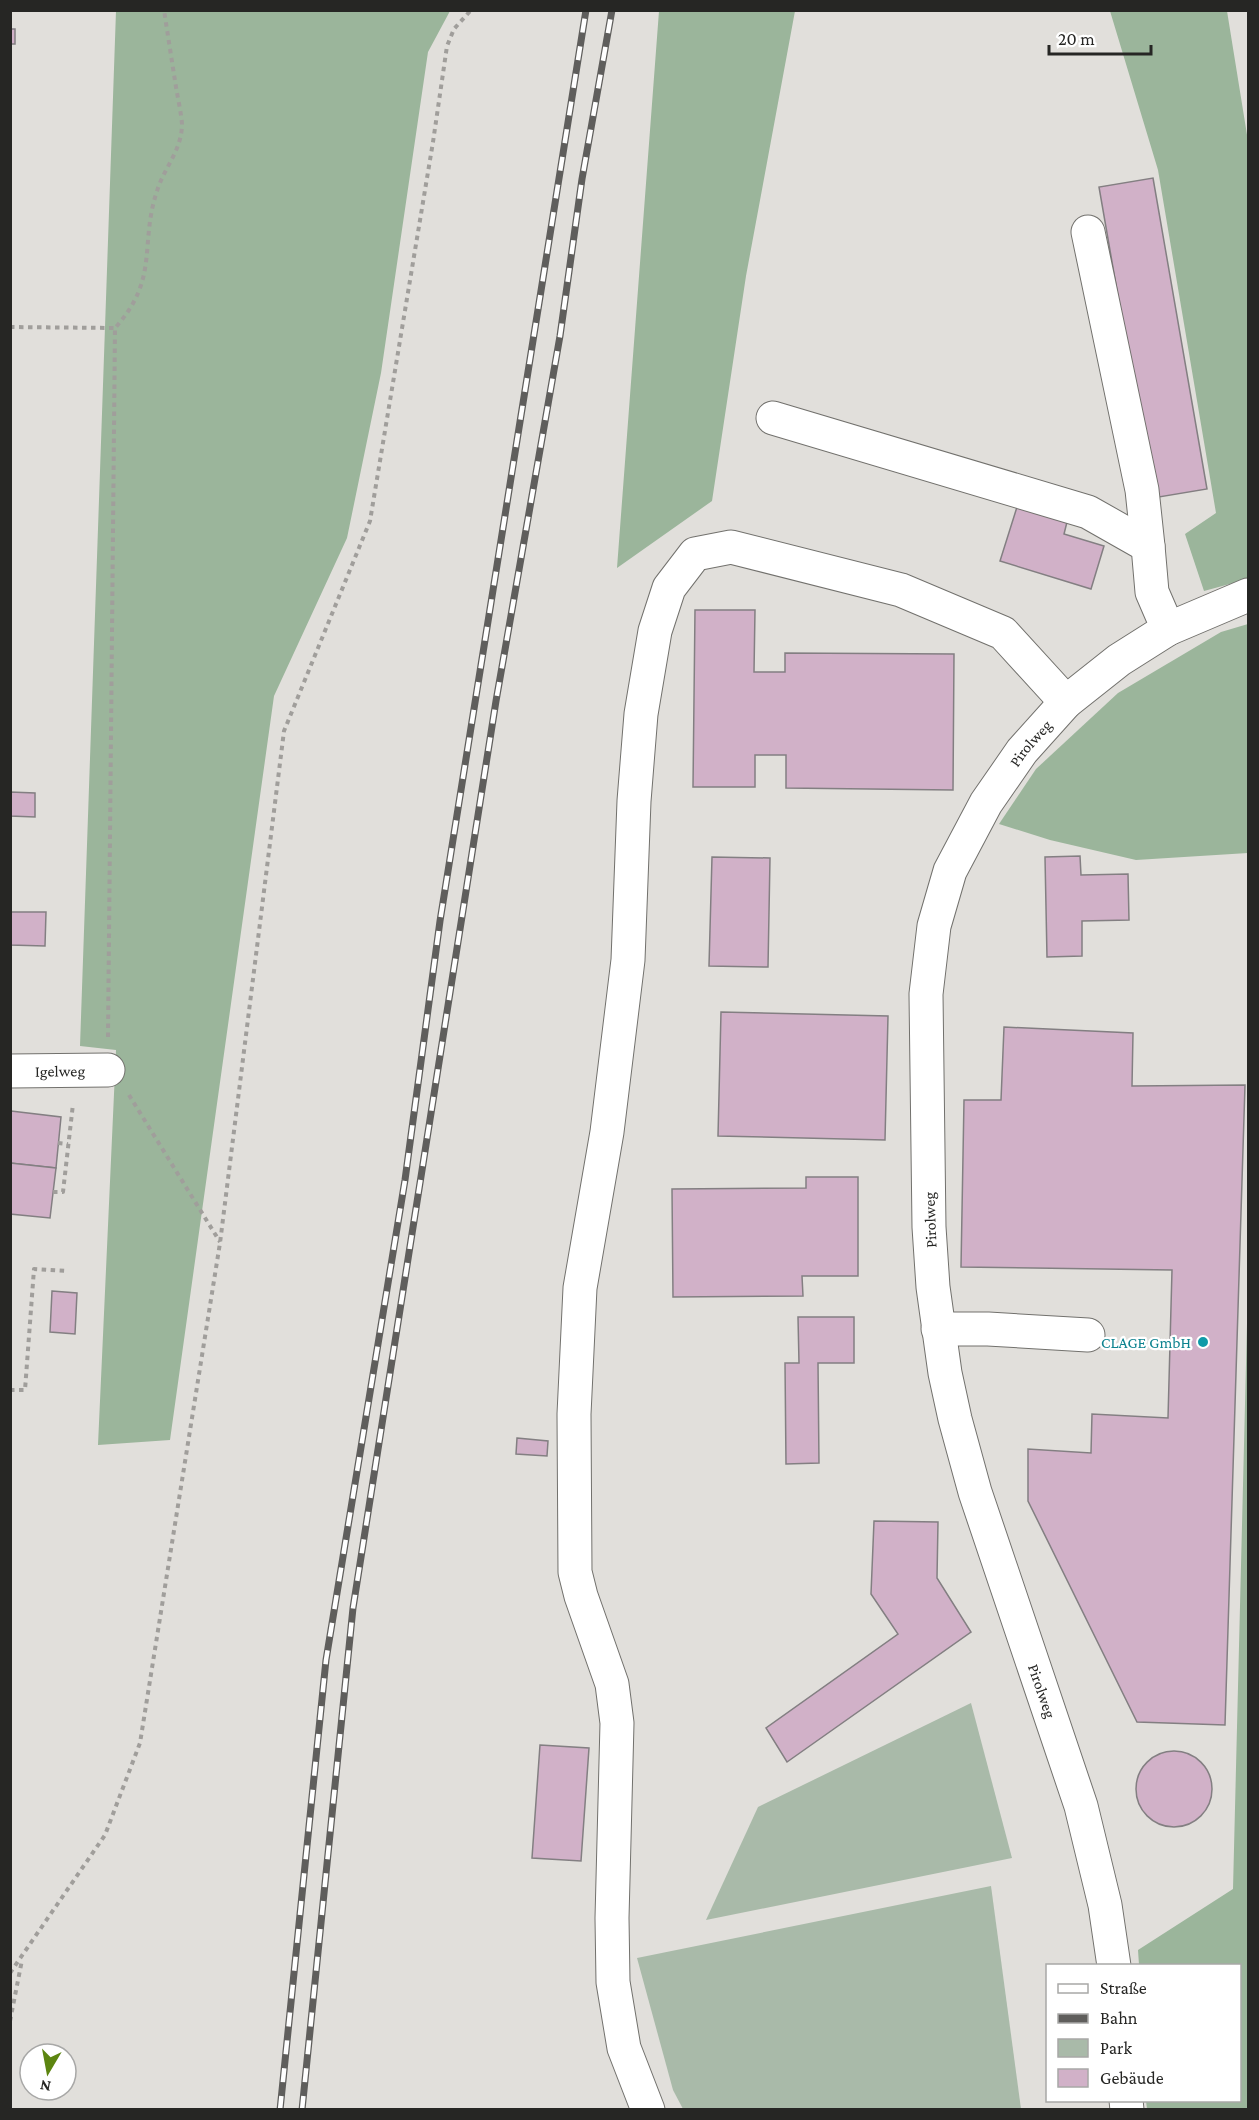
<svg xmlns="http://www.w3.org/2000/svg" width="1259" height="2120" font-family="'Crimson Pro',serif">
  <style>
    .green { fill: #a9baa9 }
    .forest { fill: #9bb59b }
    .building { fill: #d1b1c8; stroke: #837f82; stroke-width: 1.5 }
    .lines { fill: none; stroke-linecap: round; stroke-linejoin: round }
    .minor-casing { stroke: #72716d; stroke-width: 35 }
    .path { stroke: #a09e9b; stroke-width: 4; stroke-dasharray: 4.5 4.5; stroke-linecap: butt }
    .minor { stroke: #fff; stroke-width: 33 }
    .rail-casing { stroke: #5f5e5c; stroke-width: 7 }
    .rail { stroke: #fff; stroke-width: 4.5; stroke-dasharray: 14; stroke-linecap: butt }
    .culture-dot { fill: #0f9aa8; stroke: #fff; stroke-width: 2 }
    .labels { text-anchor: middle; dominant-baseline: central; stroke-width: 4.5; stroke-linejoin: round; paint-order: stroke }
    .street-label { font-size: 16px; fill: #262624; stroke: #fff }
    .culture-label { font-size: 16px; fill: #0d838f; stroke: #fff; text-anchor: end }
  </style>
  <rect width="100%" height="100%" fill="#e1dfdb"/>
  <!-- green -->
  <g class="green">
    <polygon points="971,1703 1012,1858 706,1920 758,1807"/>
    <polygon points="991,1886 1021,2109 683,2109 673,2090 637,1958"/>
  </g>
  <!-- forest -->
  <g class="forest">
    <polygon points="116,11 450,11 428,52 381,373 347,538 274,696 170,1440 98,1445 116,1050 80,1046"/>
    <polygon points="659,11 795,11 746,276 712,501 617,568"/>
    <polygon points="1110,11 1227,11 1248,141 1248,579 1204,591 1185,534 1216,513 1158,170"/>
    <polygon points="1248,624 1248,853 1136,860 1050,840 999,824 1036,769 1118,693 1221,632"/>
    <polygon points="1248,1283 1248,2109 1147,2109 1146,2101 1240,2100 1240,1966 1139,1965 1138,1950 1233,1889"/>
  </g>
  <!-- building -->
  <g class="building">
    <rect x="10" y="29" width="5" height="15"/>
    <polygon points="1153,178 1207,489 1153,498 1099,187"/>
    <polygon points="1017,507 1067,522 1064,534 1104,546 1091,589 1000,561"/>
    <polygon points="695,610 755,610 754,672 785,672 785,653 954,654 953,790 786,788 786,755 755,755 755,787 693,787"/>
    <polygon points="10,792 35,793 35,817 10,816"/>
    <polygon points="1080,856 1081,875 1128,874 1129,920 1082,921 1082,956 1047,957 1045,857"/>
    <polygon points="712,857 770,858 768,967 709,966"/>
    <polygon points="10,912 46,912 45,946 10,945"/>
    <polygon points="721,1012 888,1016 885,1140 718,1136"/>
    <polygon points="1004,1027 1133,1033 1132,1086 1245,1085 1225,1725 1137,1722 1028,1501 1028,1449 1091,1453 1092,1414 1168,1418 1172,1270 961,1267 964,1100 1001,1100"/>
    <polygon points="11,1111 61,1117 56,1168 10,1163"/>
    <polygon points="10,1163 56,1168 50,1218 10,1214"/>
    <polygon points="806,1177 858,1177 858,1276 802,1276 803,1296 673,1297 672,1189 806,1188"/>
    <polygon points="52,1291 77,1293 75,1334 50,1332"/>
    <polygon points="798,1317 854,1317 854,1363 818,1363 819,1463 786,1464 785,1363 799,1363"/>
    <polygon points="517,1438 548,1441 547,1456 516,1454"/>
    <polygon points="874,1521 938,1522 937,1578 971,1632 787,1762 766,1728 898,1634 871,1594"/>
    <polygon points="540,1745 589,1748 581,1861 532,1858"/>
    <circle cx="1174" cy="1789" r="38"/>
  </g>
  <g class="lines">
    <defs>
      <g id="minor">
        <polyline points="1088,232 1142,490 1148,546"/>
        <polyline points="773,418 1088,512 1148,546 1152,592 1168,629"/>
        <path id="s1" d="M 10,1071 L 108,1070"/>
        <polyline points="938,1329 988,1329 1088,1335"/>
        <path id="s2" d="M 1114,1966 L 1105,1905 L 1081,1806 L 975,1492 L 955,1419 L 945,1373 L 933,1287 L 929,1227 L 926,994 L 934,926 L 950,871 L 986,803 L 1022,751 L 1066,702 L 1119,660 L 1168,629 L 1248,595"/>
        <polyline points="1126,2100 1127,2110"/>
        <polyline points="648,2110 624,2048 613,1982 612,1918 617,1723 612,1684 581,1596 575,1572 574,1414 580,1288 607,1132 628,960 634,801 641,714 655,631 669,588 695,554 731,547 901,590 1003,633 1066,702"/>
      </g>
    </defs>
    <!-- minor casing -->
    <use href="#minor" class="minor-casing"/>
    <!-- path -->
    <g class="path">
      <polyline points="10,327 115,328"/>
      <path d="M 108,1037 L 115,328 C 160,278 139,245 157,191 C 164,168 182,150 182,124 C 181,112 178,99 176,87 C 172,62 168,36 164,10"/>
      <polyline points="129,1095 220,1242"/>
      <polyline points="58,1143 68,1144"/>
      <polyline points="53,1192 63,1192 73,1104"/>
      <polyline points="10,1390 25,1390 34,1269 68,1271"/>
      <polyline points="10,1973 105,1835 140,1743 220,1243 284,731 370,521 433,142 447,46 454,29 471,10"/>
      <polyline points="10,2021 22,1960"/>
    </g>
    <!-- minor -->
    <use href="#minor" class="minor"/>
    <defs>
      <g id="rail">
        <polyline points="280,2110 326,1660 405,1180 440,921 586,10"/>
        <polyline points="302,2110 353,1608 496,701 560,336 582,179 612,10"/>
      </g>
    </defs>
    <!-- rail casing -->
    <use href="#rail" class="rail-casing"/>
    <!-- rail -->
    <use href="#rail" class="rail"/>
  </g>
  <!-- markers -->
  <circle class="culture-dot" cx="1203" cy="1342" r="6"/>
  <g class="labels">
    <!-- street labels -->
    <g class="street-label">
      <text stroke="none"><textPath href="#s2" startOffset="1275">Pirolweg</textPath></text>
      <text stroke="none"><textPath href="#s1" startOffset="50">Igelweg</textPath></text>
      <text transform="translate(930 1220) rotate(-92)">Pirolweg</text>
      <text transform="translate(1042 1691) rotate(71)">Pirolweg</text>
    </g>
    <!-- culture labels -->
    <g class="culture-label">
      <text x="1191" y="1342">CLAGE GmbH</text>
    </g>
  </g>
  <!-- border -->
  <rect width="1259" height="2120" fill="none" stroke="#262624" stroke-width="24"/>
  <!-- legend -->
  <rect x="1046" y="1964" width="195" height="138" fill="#ffffff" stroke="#a8a8a7" stroke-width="1.5"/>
  <rect x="1058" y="1984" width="30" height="9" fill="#ffffff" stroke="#a8a8a7" stroke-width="1.5"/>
  <text x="1100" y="1994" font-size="18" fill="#262624">Straße</text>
  <rect x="1058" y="2014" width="30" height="9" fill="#5f5e5c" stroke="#a8a8a7" stroke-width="1.5"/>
  <text x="1100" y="2024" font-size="18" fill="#262624">Bahn</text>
  <rect x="1058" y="2039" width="30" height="18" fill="#a9baa9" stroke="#a8a8a7" stroke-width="1.5"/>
  <text x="1100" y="2054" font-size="18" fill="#262624">Park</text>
  <rect x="1058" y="2069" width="30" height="18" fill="#d1b1c8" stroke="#a8a8a7" stroke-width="1.5"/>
  <text x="1100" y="2084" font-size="18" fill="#262624">Gebäude</text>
  <!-- north arrow -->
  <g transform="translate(48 2072) rotate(190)"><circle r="28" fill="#ffffff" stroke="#a8a8a7" stroke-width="1.5"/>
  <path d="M0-4.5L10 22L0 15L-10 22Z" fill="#5c8510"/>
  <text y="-9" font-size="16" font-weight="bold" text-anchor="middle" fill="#262624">N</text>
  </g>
  <!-- scale -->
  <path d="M1049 45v9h102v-9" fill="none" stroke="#262624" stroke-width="3"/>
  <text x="1058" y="45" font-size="18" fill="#262624" stroke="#ffffff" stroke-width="4.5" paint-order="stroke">20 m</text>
</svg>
